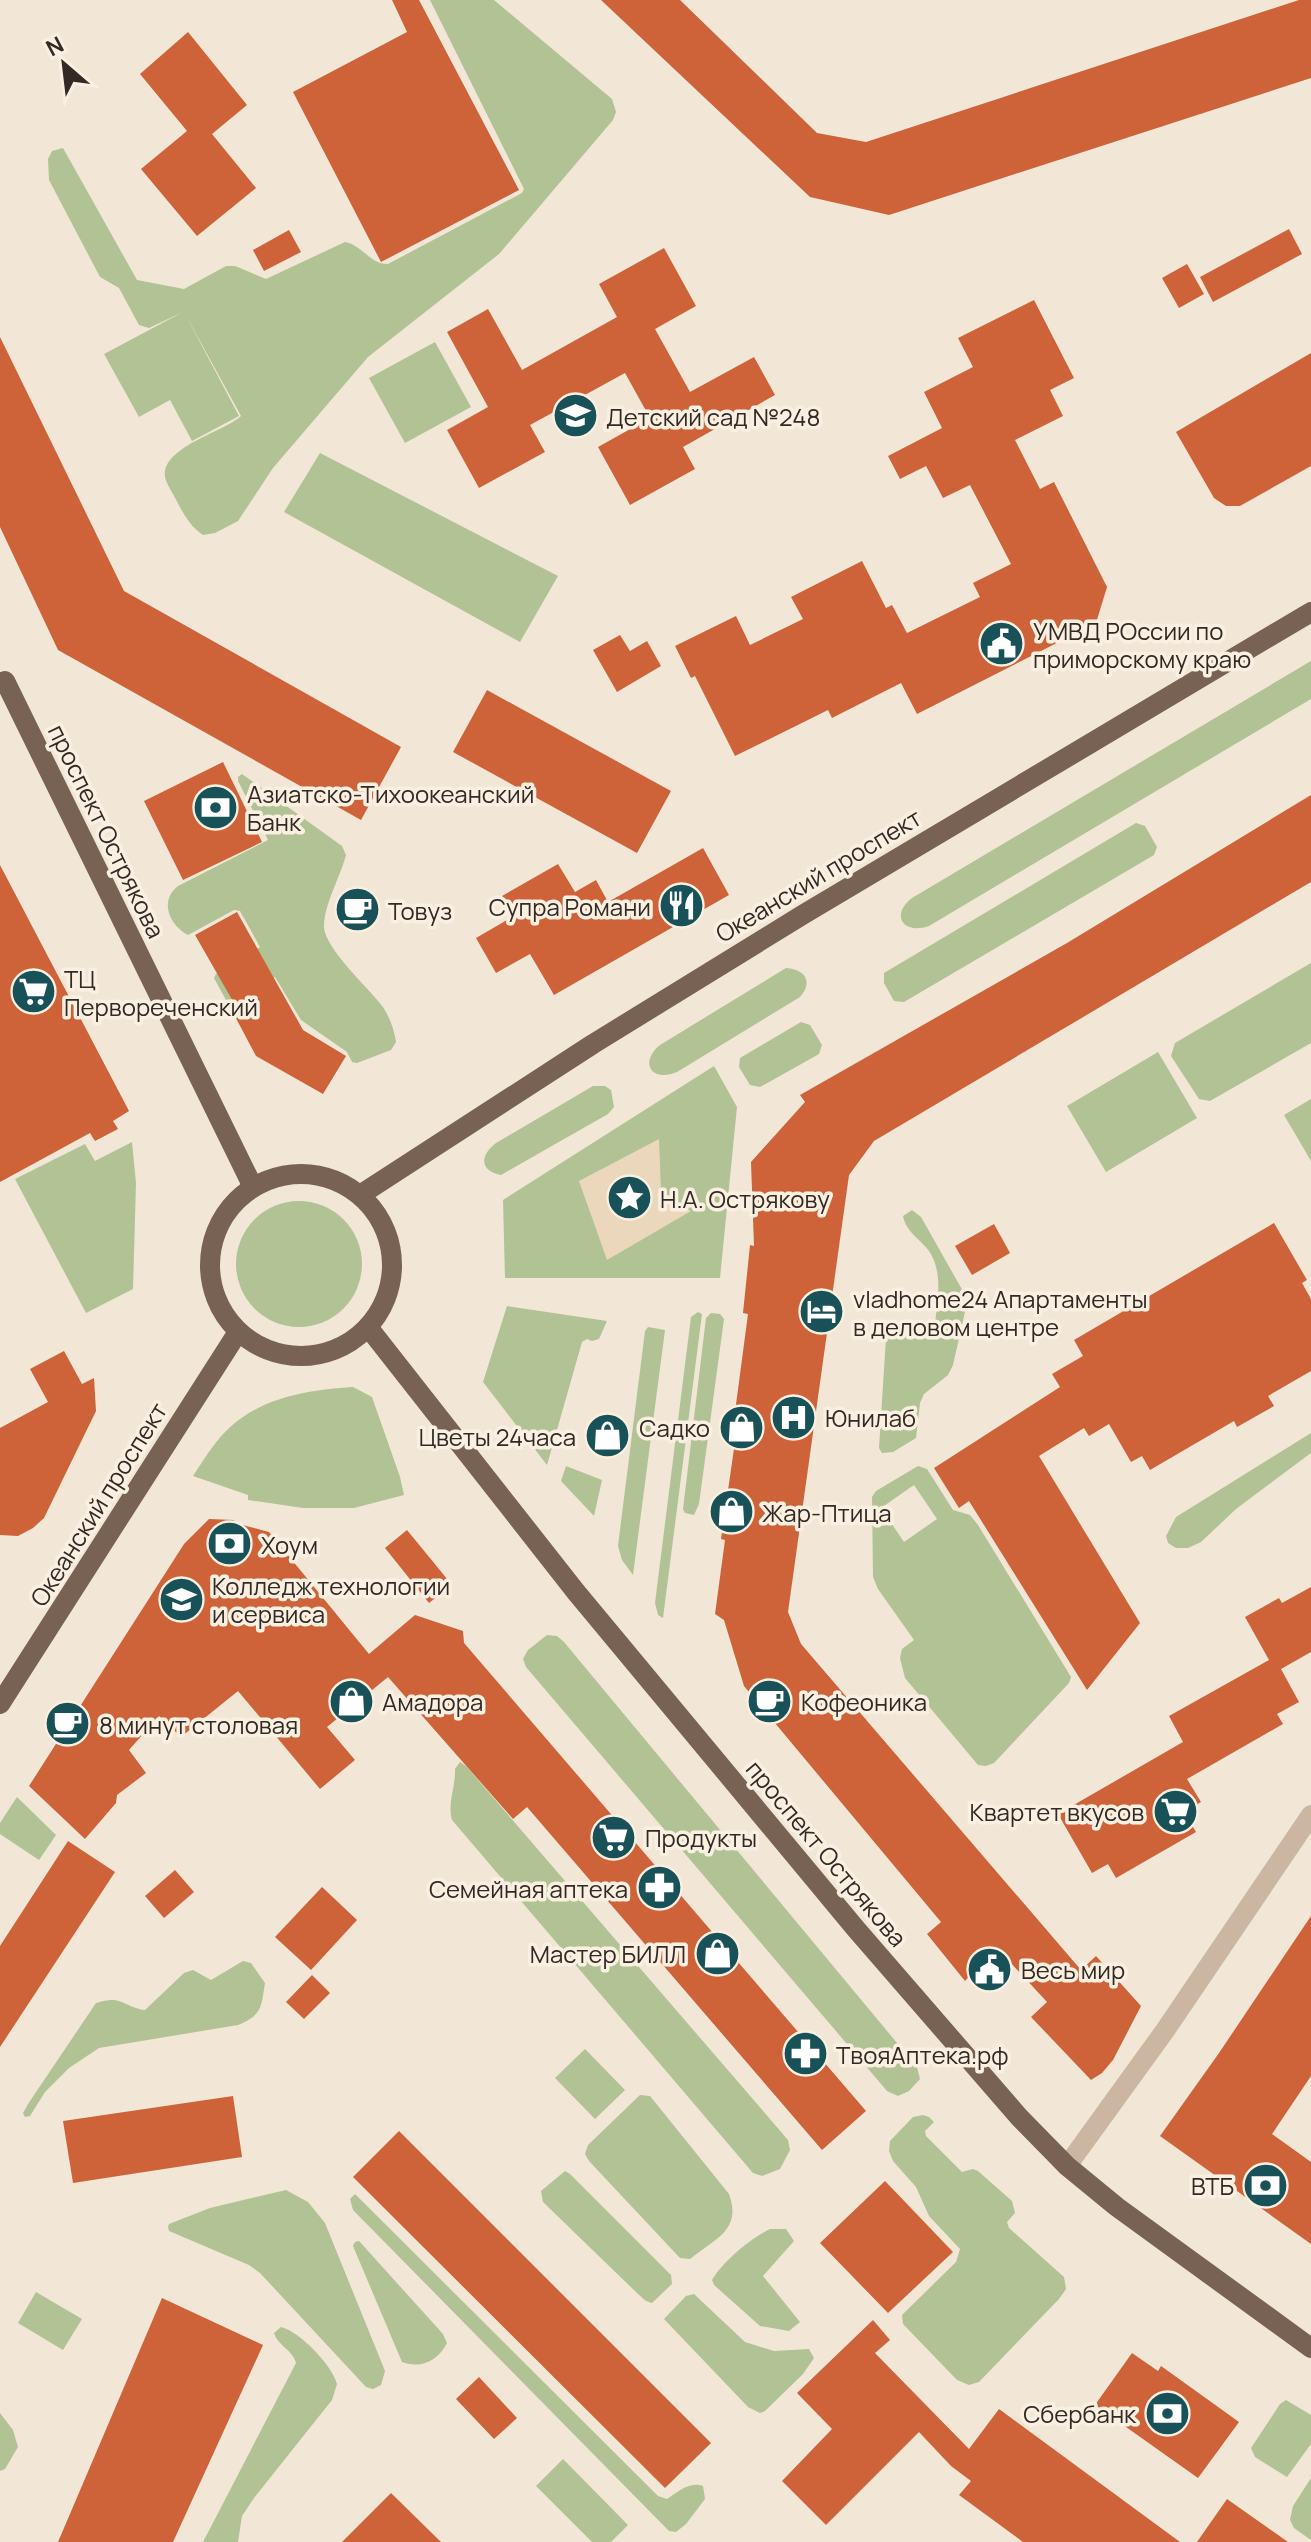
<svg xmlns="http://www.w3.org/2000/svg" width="1311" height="2542" font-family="Manrope,sans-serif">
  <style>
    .green { fill: #b1c295; fill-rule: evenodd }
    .plaza { fill: #ebd8bc }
    .building { fill: #ce6238 }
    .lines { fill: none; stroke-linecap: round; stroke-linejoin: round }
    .minor { stroke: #cbb6a2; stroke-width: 20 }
    .major { stroke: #786254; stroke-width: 20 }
    .labels { text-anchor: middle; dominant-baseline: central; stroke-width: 7; stroke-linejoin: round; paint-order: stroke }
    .poi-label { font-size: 24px; fill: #342a25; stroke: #faf0e2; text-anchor: start }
    .street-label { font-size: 24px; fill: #342a25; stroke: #faf0e2 }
  </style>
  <rect width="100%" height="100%" fill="#f2e6d6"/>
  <!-- green -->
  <g class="green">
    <path d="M 430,0 L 494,0 L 612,99 L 616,112 L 613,120 L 499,254 L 368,357 L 273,468 L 238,521 L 215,533 L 203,535 C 188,525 181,509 173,494 C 170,489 166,482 165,477 C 161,447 224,432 241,416 L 184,312 L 239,416 L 192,441 L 170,400 L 139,417 L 104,354 L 183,312 L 149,328 L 139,325 L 119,288 L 100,277 L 49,180 L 48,159 L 52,151 L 63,148 L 137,280 L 184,289 L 226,266 L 235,266 L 266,279 L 345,242 C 362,245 371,265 388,264 L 522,193 L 524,189 Z"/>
    <polygon points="435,342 471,407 405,443 369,378"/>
    <polygon points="320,453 558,576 520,642 284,512"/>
    <path d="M 1311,661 L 1311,699 L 929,926 C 903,935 890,915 912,898 Z"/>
    <path d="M 242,774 L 342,846 L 346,855 C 340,878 324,904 324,927 C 325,949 369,988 383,1007 C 390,1018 394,1029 396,1042 L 391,1050 L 357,1063 L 352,1062 L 347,1052 L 301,1020 L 275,977 L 229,1002 L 226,1000 L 214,978 L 216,974 L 260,947 L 240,911 L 234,910 L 188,935 C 169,925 159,901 178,886 L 268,840 L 238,781 L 238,777 Z"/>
    <polygon points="1136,823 1145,826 1157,847 1154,855 904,1002 894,1001 884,983 884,973"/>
    <polygon points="1311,963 1311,1043 1210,1101 1199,1099 1171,1056 1175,1043"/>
    <path d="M 786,968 C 804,969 814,981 800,997 L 677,1072 C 651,1083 639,1062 660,1045 Z"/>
    <polygon points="801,1022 810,1025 822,1045 819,1054 760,1087 750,1085 739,1067 740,1058"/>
    <polygon points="1158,1052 1197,1118 1106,1172 1067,1106"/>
    <polygon points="714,1066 737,1107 720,1278 505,1278 503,1200"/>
    <path d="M 593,1086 L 605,1086 L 611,1090 L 614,1107 L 608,1114 L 501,1175 C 479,1171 480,1155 496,1143 Z"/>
    <polygon points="1311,1099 1311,1161 1284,1115"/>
    <polygon points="132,1142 136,1183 133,1289 86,1313 15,1179 85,1144 95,1161"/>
    <circle cx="299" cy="1264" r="63"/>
    <path d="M 912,1210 L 921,1217 L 964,1293 L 967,1303 L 953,1365 L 948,1375 L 924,1394 L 920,1403 L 916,1438 L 893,1452 L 882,1453 L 879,1448 L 886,1338 L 891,1333 L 927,1338 L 934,1333 C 936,1308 945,1274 929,1251 C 920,1239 906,1232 903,1216 Z"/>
    <polygon points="507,1306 607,1321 599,1339 592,1341 587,1339 582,1342 547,1465 483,1382"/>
    <polygon points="698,1312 702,1314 663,1618 658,1615 655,1603 691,1317"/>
    <polygon points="711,1313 720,1314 724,1319 699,1504 694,1515 685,1513 683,1509 706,1318"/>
    <polygon points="648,1327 665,1330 633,1575 622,1560 618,1546 645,1331"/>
    <path d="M 353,1387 L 372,1397 L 400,1477 L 404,1495 L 354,1508 L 303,1508 L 248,1500 L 248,1495 L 193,1476 C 203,1461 213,1444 226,1431 C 260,1397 308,1390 353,1387 Z"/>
    <polygon points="1311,1433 1311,1453 1236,1509 1201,1542 1188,1548 1176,1548 1168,1543 1166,1536 1176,1517"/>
    <polygon points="566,1466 602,1480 594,1516 561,1481"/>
    <path d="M 918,1466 L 927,1469 L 953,1510 L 970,1515 L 978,1525 L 1071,1677 L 1069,1683 L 994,1763 L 986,1766 L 978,1765 L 905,1678 L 900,1658 L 902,1649 L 914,1640 L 878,1589 L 873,1577 L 872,1497 L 876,1491 ZM 914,1485 L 937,1519 L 904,1542 L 881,1508 Z"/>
    <polygon points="547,1635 557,1636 564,1642 917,2067 920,2079 909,2091 898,2096 887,2091 526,1667 523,1659 528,1650"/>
    <path d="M 460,1762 L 466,1766 L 788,2140 L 790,2150 L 780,2169 L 762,2176 L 753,2173 L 452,1820 C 447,1803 456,1786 455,1769 Z"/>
    <polygon points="17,1797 56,1835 39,1860 0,1834 0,1823"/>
    <path d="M 243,1961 L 251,1963 L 265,1983 C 261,2008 262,2015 238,2025 L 99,2048 L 69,2068 L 45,2092 L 30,2116 L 25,2117 L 23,2113 L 28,2104 L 96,2003 C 122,1994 123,2007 145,2010 L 184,1973 L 193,1970 L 211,1980 Z"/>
    <polygon points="585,2049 625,2090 595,2119 555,2078"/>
    <path d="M 640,2095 L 650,2096 L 729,2194 C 742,2230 716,2238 690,2259 L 680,2258 L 589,2161 L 585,2154 L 588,2145 Z"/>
    <polygon points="923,2115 929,2117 934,2122 925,2131 926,2136 962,2172 973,2169 978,2171 1012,2201 1015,2213 1007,2222 1009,2228 1064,2277 1066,2289 1059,2299 979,2382 969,2385 957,2380 903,2324 902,2315 956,2262 960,2249 929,2216 916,2187 893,2161 889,2151 890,2141 913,2117"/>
    <polygon points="565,2171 570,2174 671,2275 672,2284 652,2303 646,2301 637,2293 543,2202 541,2191"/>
    <polygon points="286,2190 308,2202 325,2223 385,2371 381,2385 373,2389 366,2387 260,2273 249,2265 169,2231 168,2227 169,2224 210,2208"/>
    <path d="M 355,2194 L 658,2496 L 667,2499 C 678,2492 689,2481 703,2486 L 705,2499 L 686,2524 L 676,2532 L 669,2531 L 353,2210 L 350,2199 Z"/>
    <path d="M 770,2229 L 786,2229 L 794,2241 L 763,2276 L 800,2322 L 789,2331 L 760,2326 L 714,2285 L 712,2280 C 723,2261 751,2238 770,2229 Z"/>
    <path d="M 359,2241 L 443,2334 L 447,2343 C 438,2361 421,2369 402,2362 L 353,2246 L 355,2242 Z"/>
    <polygon points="36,2292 82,2319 63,2350 18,2323"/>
    <polygon points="694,2294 745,2342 774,2351 809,2349 814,2358 803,2374 765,2411 760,2413 748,2407 664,2319 686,2296"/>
    <path d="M 281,2327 C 300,2332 332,2365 337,2384 L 332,2400 L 254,2498 L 242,2516 L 238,2542 L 203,2542 L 296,2363 C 293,2350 278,2346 274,2333 Z"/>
    <polygon points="1286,2400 1311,2415 1311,2444 1287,2477 1255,2457 1251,2448 1280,2404"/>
    <polygon points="0,2413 13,2430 18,2447 5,2469 0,2471"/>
    <polygon points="563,2459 628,2525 611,2542 592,2542 536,2486"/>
    <polygon points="1311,2478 1311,2540 1294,2528 1290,2520 1293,2506"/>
  </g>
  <!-- plaza -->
  <polygon class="plaza" points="659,1139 661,1191 691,1211 607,1260 579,1181"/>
  <!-- building -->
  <g class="building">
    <polygon points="392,0 419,0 519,190 381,262 293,92 407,32"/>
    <polygon points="601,0 680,0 817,133 866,142 1299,0 1311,0 1311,78 889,215 810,197"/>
    <polygon points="188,32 247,105 212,134 256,188 197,236 141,169 187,131 140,74"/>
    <polygon points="1289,229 1302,254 1213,302 1200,277"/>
    <polygon points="289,230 301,252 264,271 253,250"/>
    <polygon points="664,248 696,306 655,329 690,392 754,357 775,395 683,447 695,469 630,505 598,447 650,418 625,373 530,425 545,452 479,488 447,430 488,407 447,332 488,309 522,370 617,317 599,284"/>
    <polygon points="1187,264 1204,294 1179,308 1162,278"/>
    <polygon points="1034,300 1074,378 1050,390 1063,416 1015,440 1040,489 1054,482 1107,587 1096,623 917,714 901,683 832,718 828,710 735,756 695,676 691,678 675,646 736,616 750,645 803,619 791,597 862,561 886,608 892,605 907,633 980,597 973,583 1011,564 970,485 943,498 926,466 900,479 888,456 942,428 924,392 973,367 958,338"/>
    <polygon points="0,337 124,591 401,747 361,820 58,650 0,527"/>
    <polygon points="1311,353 1311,466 1240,506 1226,506 1214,498 1176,432"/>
    <polygon points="620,635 630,651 647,641 661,666 617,692 593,650"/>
    <polygon points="487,690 671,791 637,853 453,752"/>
    <polygon points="223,762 262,842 183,880 144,801"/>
    <polygon points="1311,795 1311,882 874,1141 849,1175 788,1612 801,1644 1081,1970 1096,1956 1141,2006 1113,2060 1102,2073 1091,2080 1031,2017 1047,2002 996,1947 965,1981 927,1934 941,1922 744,1686 724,1620 715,1614 725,1540 721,1539 737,1428 733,1427 748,1314 743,1313 750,1245 754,1246 751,1162 805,1102 800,1095 1067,943"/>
    <polygon points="703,848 729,895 554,995 530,954 496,973 476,938 514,916 502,896 558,864 575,892 596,880 608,902"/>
    <polygon points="0,865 129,1111 113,1121 118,1129 95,1141 90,1133 0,1182"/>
    <polygon points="237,912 303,1030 346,1056 323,1094 256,1056 229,1005 234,1003 195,935"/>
    <polygon points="1274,1223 1307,1280 1302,1283 1311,1299 1311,1371 1268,1396 1274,1406 1237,1427 1234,1421 1150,1470 1142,1456 1131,1462 1109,1424 1089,1436 1084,1428 1039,1456 1140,1623 1087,1690 969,1501 959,1508 934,1468 1060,1387 1052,1374 1083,1356 1074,1340"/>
    <polygon points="994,1224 1010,1253 972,1275 955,1246"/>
    <polygon points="64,1351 82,1384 94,1378 96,1411 44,1518 33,1528 18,1536 0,1535 0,1428 48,1402 30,1369"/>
    <polygon points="209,1519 234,1520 235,1523 269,1532 369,1654 415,1615 463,1631 464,1643 866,2111 822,2150 527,1807 513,1819 388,1677 327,1727 355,1760 320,1789 238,1691 181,1737 159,1716 129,1750 146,1773 117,1795 116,1803 85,1839 29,1786 184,1544"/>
    <polygon points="407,1530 452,1585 429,1603 385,1548"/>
    <polygon points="1311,1587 1311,1652 1281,1669 1299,1702 1277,1714 1283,1724 1187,1779 1201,1802 1184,1812 1196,1832 1116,1878 1108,1864 1092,1873 1058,1814 1183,1742 1169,1716 1269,1660 1245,1617 1279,1598 1282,1603"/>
    <polygon points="68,1841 115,1872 0,2047 0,1946"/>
    <polygon points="175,1870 194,1892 164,1918 145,1896"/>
    <polygon points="322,1887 357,1920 311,1970 275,1937"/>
    <polygon points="1311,1916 1311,2076 1272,2134 1311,2162 1311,2244 1160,2136 1219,2053"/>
    <polygon points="312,1975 330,1993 304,2019 286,2002"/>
    <polygon points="233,2096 242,2157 73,2183 63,2121"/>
    <polygon points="399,2131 711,2443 665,2488 353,2177"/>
    <polygon points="885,2181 953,2252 888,2313 820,2243"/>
    <polygon points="162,2298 263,2345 173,2542 58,2542"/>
    <polygon points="873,2320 890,2340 875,2353 969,2449 999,2409 1180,2542 1023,2542 959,2495 971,2481 951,2466 919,2432 826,2525 782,2481 832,2429 797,2393"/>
    <polygon points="1132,2353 1158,2371 1161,2366 1239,2422 1198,2478 1095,2405"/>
    <polygon points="479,2377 517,2418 494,2439 456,2399"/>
    <polygon points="391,2493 441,2542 342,2542"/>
    <polygon points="1227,2499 1288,2542 1197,2542"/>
  </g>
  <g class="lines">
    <!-- minor -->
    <polyline class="minor" points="1067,2166 1164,2032 1311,1815"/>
    <!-- major -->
    <g class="major">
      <polyline points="0,683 5,681 253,1187"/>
      <circle cx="301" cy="1265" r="91"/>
      <polyline points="360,1195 593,1044 804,914 1311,612"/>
      <polyline points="368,1327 576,1592 856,1929 1019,2117 1067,2166 1117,2207 1311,2348"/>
      <polyline points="0,1704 238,1332"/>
    </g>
  </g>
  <!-- icons -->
  <defs>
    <symbol id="school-disc" viewBox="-11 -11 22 22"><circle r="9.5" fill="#185158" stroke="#faf0e2"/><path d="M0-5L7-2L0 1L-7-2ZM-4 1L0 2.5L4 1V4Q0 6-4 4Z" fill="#fff"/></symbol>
    <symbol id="civic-disc" viewBox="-11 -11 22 22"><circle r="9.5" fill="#185158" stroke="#faf0e2"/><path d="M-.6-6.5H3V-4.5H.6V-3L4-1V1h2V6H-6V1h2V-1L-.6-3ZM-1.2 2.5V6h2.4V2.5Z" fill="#fff"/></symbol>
    <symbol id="bank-disc" viewBox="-11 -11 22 22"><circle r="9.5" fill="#185158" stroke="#faf0e2"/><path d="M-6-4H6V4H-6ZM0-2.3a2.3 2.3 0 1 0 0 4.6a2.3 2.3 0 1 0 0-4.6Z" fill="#fff"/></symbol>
    <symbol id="restaurant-disc" viewBox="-11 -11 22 22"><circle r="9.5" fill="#185158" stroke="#faf0e2"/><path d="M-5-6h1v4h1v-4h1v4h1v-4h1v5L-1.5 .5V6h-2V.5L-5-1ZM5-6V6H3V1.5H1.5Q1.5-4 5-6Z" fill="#fff"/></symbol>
    <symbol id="cafe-disc" viewBox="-11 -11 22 22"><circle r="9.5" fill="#185158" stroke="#faf0e2"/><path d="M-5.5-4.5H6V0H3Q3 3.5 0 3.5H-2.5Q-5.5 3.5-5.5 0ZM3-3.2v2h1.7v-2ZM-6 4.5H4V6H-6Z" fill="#fff"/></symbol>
    <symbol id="supermarket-disc" viewBox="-11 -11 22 22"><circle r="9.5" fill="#185158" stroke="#faf0e2"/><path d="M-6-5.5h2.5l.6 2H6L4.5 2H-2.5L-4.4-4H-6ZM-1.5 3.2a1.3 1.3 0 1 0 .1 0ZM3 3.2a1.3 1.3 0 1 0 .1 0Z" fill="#fff"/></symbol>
    <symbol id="sight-disc" viewBox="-11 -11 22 22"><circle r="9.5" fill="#185158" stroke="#faf0e2"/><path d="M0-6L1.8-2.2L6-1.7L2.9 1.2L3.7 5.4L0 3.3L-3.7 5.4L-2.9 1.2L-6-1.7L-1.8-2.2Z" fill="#fff"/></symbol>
    <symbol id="hotel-disc" viewBox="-11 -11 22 22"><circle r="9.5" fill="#185158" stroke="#faf0e2"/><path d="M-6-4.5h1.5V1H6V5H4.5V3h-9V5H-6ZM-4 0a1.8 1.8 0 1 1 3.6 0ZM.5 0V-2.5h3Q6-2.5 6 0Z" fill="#fff"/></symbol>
    <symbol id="hospital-disc" viewBox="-11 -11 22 22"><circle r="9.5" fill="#185158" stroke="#faf0e2"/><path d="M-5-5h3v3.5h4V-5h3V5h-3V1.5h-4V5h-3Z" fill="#fff"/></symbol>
    <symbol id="shop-disc" viewBox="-11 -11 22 22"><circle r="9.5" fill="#185158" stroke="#faf0e2"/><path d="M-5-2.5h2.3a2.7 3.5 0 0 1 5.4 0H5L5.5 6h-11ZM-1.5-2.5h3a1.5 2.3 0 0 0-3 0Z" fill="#fff"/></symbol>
    <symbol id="university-disc" viewBox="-11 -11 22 22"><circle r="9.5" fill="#185158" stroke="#faf0e2"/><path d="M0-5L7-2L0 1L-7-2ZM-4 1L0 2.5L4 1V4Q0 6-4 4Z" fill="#fff"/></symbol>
    <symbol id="pharmacy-disc" viewBox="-11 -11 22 22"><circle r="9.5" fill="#185158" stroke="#faf0e2"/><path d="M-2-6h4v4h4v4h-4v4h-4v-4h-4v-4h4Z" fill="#fff"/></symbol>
  </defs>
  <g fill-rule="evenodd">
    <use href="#school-disc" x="550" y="390" width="51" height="51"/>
    <use href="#civic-disc" x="976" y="618" width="51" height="51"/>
    <use href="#bank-disc" x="190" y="782" width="51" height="51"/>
    <use href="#restaurant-disc" x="656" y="880" width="51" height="51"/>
    <use href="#cafe-disc" x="332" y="884" width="51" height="51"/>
    <use href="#supermarket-disc" x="8" y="966" width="51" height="51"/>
    <use href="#sight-disc" x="604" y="1172" width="51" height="51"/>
    <use href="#hotel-disc" x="796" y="1286" width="51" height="51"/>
    <use href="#hospital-disc" x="768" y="1392" width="51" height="51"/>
    <use href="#shop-disc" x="716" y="1402" width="51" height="51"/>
    <use href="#shop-disc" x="582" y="1410" width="51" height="51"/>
    <use href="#shop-disc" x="706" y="1486" width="51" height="51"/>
    <use href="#bank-disc" x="204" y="1518" width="51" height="51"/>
    <use href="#university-disc" x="156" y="1574" width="51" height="51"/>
    <use href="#shop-disc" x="326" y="1676" width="51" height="51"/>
    <use href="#cafe-disc" x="744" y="1676" width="51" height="51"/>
    <use href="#cafe-disc" x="42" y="1698" width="51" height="51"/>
    <use href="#supermarket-disc" x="1150" y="1786" width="51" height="51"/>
    <use href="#supermarket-disc" x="588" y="1812" width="51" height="51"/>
    <use href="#pharmacy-disc" x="634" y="1862" width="51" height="51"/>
    <use href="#shop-disc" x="692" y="1928" width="51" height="51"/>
    <use href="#civic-disc" x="964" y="1944" width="51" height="51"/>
    <use href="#pharmacy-disc" x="780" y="2028" width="51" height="51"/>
    <use href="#bank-disc" x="1240" y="2160" width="51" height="51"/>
    <use href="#bank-disc" x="1142" y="2388" width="51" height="51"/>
  </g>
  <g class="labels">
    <!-- poi labels -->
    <g class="poi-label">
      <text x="606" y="416">Детский сад №248</text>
      <text x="1033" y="630">УМВД РОссии по<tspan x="1033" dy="28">приморскому краю</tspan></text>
      <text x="247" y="793">Азиатско-Тихоокеанский<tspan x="247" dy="28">Банк</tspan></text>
      <text x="651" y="906" text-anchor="end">Супра Романи</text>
      <text x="388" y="910">Товуз</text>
      <text x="64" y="978">ТЦ<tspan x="64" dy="28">Первореченский</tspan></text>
      <text x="660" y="1198">Н.А. Острякову</text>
      <text x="853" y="1298">vladhome24 Апартаменты<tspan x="853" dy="28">в деловом центре</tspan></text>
      <text x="825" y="1417">Юнилаб</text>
      <text x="710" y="1427" text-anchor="end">Садко</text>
      <text x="576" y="1436" text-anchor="end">Цветы 24часа</text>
      <text x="762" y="1512">Жар-Птица</text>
      <text x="261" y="1544">Хоум</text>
      <text x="212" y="1585">Колледж технологии<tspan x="212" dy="28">и сервиса</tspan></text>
      <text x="382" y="1701">Амадора</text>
      <text x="801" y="1701">Кофеоника</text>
      <text x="99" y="1724">8 минут столовая</text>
      <text x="1144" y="1811" text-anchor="end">Квартет вкусов</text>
      <text x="645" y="1837">Продукты</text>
      <text x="628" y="1888" text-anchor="end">Семейная аптека</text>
      <text x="686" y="1953" text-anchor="end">Мастер БИЛЛ</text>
      <text x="1021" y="1969">Весь мир</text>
      <text x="836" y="2054">ТвояАптека.рф</text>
      <text x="1234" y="2185" text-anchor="end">ВТБ</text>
      <text x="1136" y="2413" text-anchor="end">Сбербанк</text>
    </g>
    <!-- street labels -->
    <g class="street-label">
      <text transform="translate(107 831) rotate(64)">проспект Острякова</text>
      <text transform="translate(818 875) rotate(-31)">Океанский проспект</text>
      <text transform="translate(98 1504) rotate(-58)">Океанский проспект</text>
      <text transform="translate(827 1853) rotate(50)">проспект Острякова</text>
    </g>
  </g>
  <!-- north arrow -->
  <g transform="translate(64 64) rotate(332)" stroke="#faf0e2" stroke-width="6" paint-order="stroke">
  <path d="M0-6L14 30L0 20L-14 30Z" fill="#342a25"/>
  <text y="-12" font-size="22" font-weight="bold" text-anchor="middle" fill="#342a25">N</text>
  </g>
</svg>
